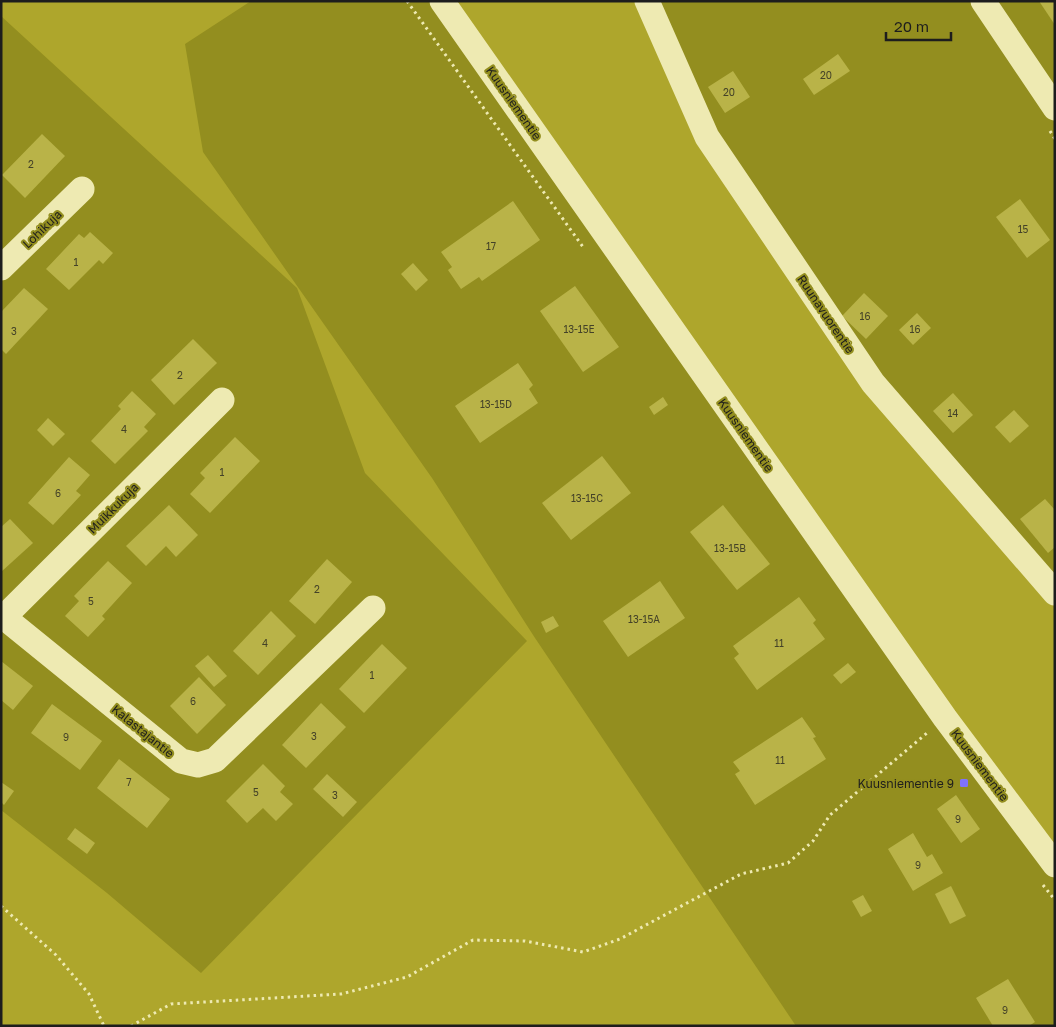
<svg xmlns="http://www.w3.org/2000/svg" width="1056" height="1027" font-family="'Golos Text',sans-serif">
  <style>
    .green { fill: #aea62c }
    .building { fill: #b9b348 }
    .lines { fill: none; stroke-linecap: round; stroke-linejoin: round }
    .path { stroke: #eeeab2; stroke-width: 3; stroke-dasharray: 2.5 4; stroke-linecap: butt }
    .minor { stroke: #eeeab2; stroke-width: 25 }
    .poi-dot { fill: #8072fb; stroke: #938e1f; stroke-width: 2 }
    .labels { text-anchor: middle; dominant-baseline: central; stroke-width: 4; stroke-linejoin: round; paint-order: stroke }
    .number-label { font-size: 10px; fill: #444228 }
    .street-label { font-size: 12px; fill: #1d1d1d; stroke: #938e1f }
    .poi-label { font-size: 12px; fill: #1d1d1d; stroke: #938e1f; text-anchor: end }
  </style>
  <rect width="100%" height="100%" fill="#938e1f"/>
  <!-- green -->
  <g class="green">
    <polygon points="1,1 251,1 185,44 203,152 432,478 535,638 796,1026 1,1026 1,810 107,893 201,973 527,641 365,473 297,288 1,16"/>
    <polygon points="442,1 647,1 707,137 873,383 1055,593 1055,865"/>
  </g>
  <!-- building -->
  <g class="building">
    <polygon points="1039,1 1055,1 1055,25"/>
    <polygon points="838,54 850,71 814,95 803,79"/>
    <polygon points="733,71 750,97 725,113 708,87"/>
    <polygon points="42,134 65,156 25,198 2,175"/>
    <polygon points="1020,199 1050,240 1027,258 996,217"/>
    <polygon points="513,201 540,240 482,281 479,277 461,289 448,270 452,267 441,252"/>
    <polygon points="90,232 113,253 103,264 99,260 69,290 46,269 79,234 84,238"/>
    <polygon points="413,263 428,280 416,291 401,274"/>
    <polygon points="575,286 619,347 583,372 540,311"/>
    <polygon points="24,288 48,309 6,354 1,349 1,312"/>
    <polygon points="864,293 888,316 866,339 842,316"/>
    <polygon points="917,313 931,328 913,345 899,330"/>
    <polygon points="193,339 217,363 174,405 151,380"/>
    <polygon points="518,363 533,385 529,389 538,403 480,443 455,406"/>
    <polygon points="132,391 156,414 144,427 148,431 115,464 91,441 121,409 118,406"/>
    <polygon points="953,393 973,415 953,433 933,411"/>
    <polygon points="663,397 668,405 654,415 649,407"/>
    <polygon points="1014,410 1029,426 1010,443 995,427"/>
    <polygon points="48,418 65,434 53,446 37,430"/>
    <polygon points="235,437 260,461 210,513 190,494 205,478 200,473"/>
    <polygon points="602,456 631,493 571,540 542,503"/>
    <polygon points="69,457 90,475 76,491 81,495 53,525 28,503"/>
    <polygon points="1045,499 1055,510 1055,547 1048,553 1020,519"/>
    <polygon points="169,505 198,535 176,557 166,546 146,566 126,546"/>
    <polygon points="723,505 770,564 737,590 690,532"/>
    <polygon points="10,519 33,543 1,572 1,527"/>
    <polygon points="327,559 352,582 315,624 289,601"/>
    <polygon points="108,561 132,583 102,616 105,619 88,637 65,616 79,601 74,596"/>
    <polygon points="660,581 685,618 628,657 603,621"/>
    <polygon points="799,597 816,620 813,623 825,639 757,690 734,658 739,654 733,646"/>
    <polygon points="271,611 296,636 258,675 233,651"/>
    <polygon points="553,616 559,626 546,633 541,622"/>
    <polygon points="382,644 407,668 364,713 339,689"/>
    <polygon points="208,655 227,676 214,687 195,666"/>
    <polygon points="1,661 33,686 13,710 1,700"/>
    <polygon points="848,663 856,672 841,684 833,675"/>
    <polygon points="199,677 226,705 197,734 170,706"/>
    <polygon points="321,703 346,727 306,768 282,745"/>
    <polygon points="52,704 102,741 80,770 31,733"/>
    <polygon points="802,717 816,737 813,738 826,759 755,805 735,774 740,771 733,762"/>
    <polygon points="119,759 170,799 147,828 97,788"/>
    <polygon points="263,764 285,786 280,792 293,804 276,821 263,808 247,823 226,801"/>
    <polygon points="327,774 357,802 343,817 313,789"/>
    <polygon points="1,782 14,791 4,805 1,802"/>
    <polygon points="956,795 980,829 961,843 937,809"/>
    <polygon points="75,828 95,843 87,854 67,839"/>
    <polygon points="913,833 927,857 932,854 943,873 913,891 888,849"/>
    <polygon points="951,886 966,916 950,924 935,894"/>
    <polygon points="863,895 872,911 861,917 852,901"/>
    <polygon points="1008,979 1035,1022 1029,1026 993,1026 976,998"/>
  </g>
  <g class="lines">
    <!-- path -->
    <g class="path">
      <polyline points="407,1 583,247"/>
      <polyline points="1050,131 1055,139"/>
      <polyline points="1043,885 1055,900"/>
      <polyline points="1,906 56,955 89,994 104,1026"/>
      <polyline points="131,1026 171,1004 341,994 407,977 473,940 525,941 583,952 620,939 741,874 788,863 813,841 830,815 927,733"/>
    </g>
    <!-- minor -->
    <g class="minor">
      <polyline points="442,1 945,718 1055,865"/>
      <polyline points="647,1 707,137 873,383 1055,593"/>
      <polyline points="983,1 1055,108"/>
      <polyline points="1,268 82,189"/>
      <polyline points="1,615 181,761 198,765 215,760 373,608"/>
      <polyline points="4,617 222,400"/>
    </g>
  </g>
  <!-- markers -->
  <rect class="poi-dot" x="959" y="778" width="10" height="10" rx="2.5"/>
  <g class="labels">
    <!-- number labels -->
    <g class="number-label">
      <text x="826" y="75">20</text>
      <text x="729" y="92">20</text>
      <text x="31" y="164">2</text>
      <text x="1023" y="229">15</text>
      <text x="491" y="246">17</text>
      <text x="76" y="262">1</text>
      <text x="865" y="316">16</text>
      <text x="579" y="329">13-15E</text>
      <text x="915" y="329">16</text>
      <text x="14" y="331">3</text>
      <text x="180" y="375">2</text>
      <text x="496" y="404">13-15D</text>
      <text x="953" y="413">14</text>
      <text x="124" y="429">4</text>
      <text x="222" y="472">1</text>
      <text x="58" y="493">6</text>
      <text x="587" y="498">13-15C</text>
      <text x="730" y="548">13-15B</text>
      <text x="317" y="589">2</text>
      <text x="91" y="601">5</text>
      <text x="644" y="619">13-15A</text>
      <text x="265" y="643">4</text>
      <text x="779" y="643">11</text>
      <text x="372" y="675">1</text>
      <text x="193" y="701">6</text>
      <text x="314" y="736">3</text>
      <text x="66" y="737">9</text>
      <text x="780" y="760">11</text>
      <text x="129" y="782">7</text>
      <text x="256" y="792">5</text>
      <text x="335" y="795">3</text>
      <text x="958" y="819">9</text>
      <text x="918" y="865">9</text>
      <text x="1005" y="1010">9</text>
    </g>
    <!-- street labels -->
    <g class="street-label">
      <text transform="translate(514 103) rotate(55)">Kuusniementie</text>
      <text transform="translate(42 229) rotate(-44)">Lohikuja</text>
      <text transform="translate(826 314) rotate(56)">Ruunavuorentie</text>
      <text transform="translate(746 435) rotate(55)">Kuusniementie</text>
      <text transform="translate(113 508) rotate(-45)">Muikkukuja</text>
      <text transform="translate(143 731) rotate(39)">Kalastajantie</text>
      <text transform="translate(980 765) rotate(53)">Kuusniementie</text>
    </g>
    <!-- poi labels -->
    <g class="poi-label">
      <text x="954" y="783">Kuusniementie 9</text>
    </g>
  </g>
  <!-- border -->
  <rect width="1056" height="1027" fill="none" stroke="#1d1d1d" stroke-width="5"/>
  <!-- scale -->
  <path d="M886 32v8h65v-8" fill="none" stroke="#1d1d1d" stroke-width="2.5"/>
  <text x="894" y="32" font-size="15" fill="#1d1d1d" stroke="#938e1f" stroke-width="4" paint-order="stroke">20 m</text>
</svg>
